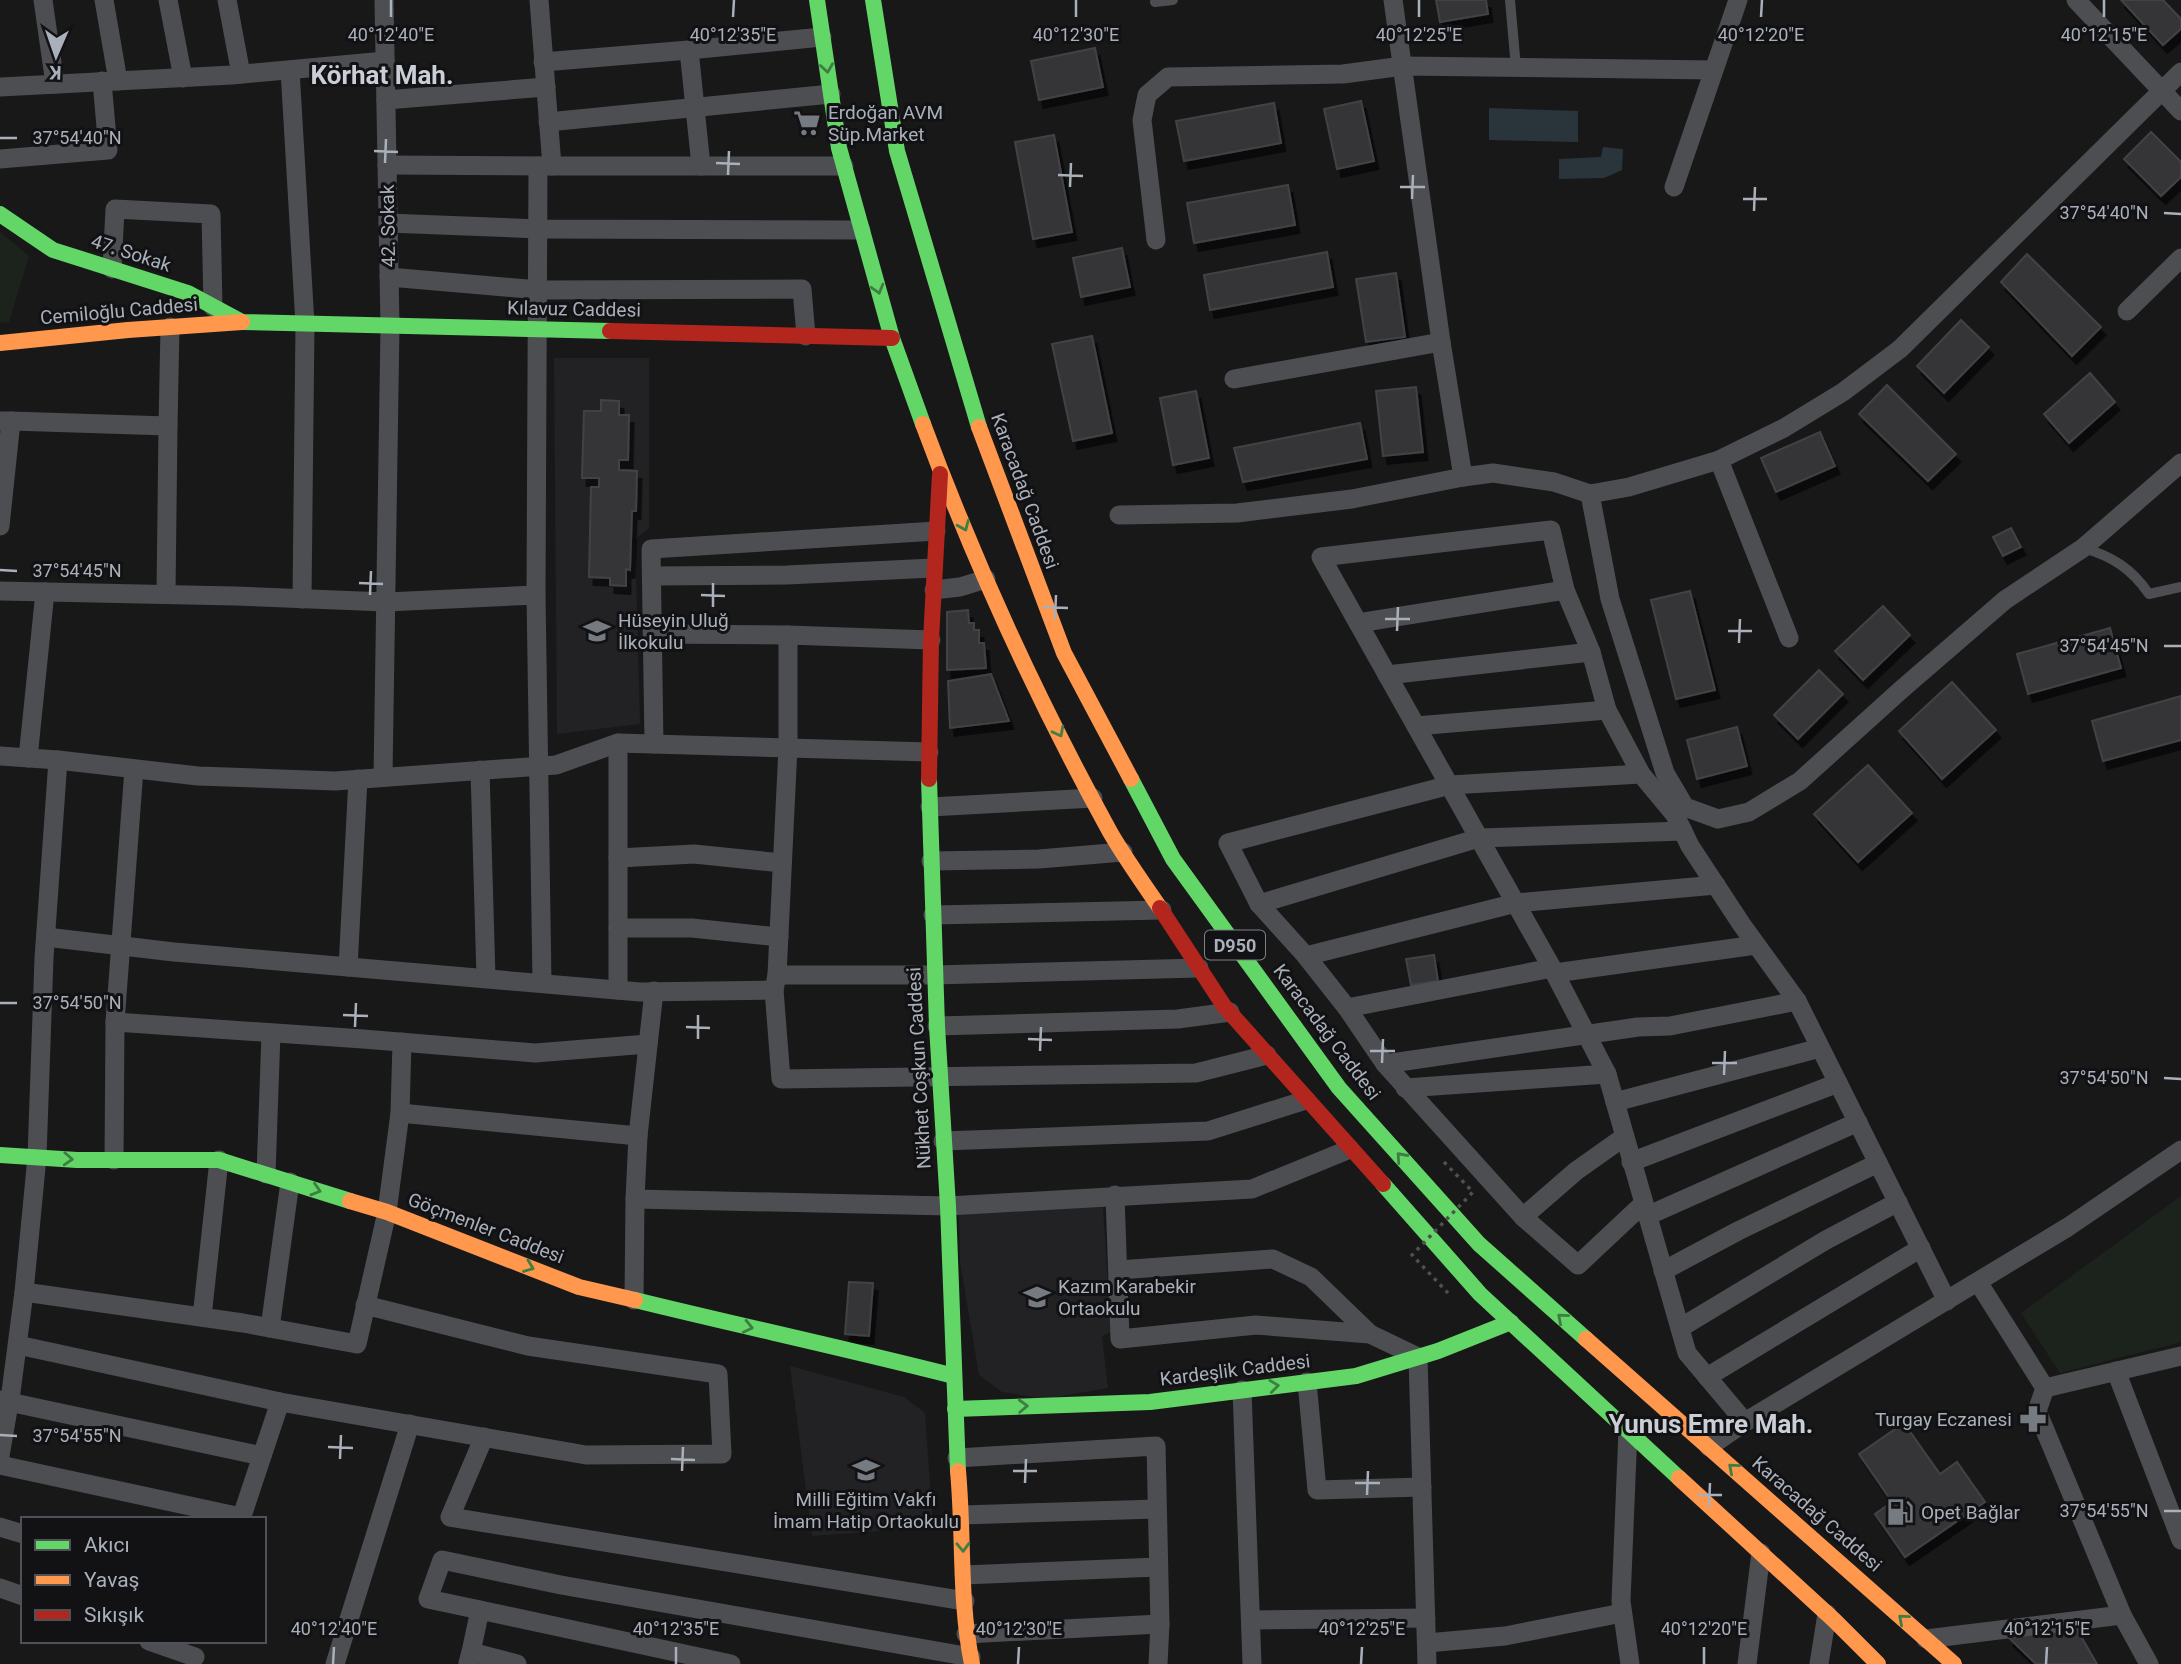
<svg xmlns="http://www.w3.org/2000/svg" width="2181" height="1664" font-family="Roboto,sans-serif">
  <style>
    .built { fill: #222225 }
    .green { fill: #1c231c }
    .water { fill: #2a353b }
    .building { fill: #363638; stroke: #414245; stroke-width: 2; filter: url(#shadow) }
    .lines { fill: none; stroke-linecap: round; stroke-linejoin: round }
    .lane { stroke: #4c4e52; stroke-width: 10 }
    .street { stroke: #4c4e52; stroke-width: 19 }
    .fast { stroke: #63d668; stroke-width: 16 }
    .slow { stroke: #ff974d; stroke-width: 16 }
    .jam { stroke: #b3261e; stroke-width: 16 }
    .path-bridge { stroke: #4e5053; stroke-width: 3.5; stroke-dasharray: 3.5 5; stroke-linecap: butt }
    .oneway { stroke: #3f7e43 }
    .ticks { fill: none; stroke: #a9b0ba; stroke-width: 2.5 }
    .labels { text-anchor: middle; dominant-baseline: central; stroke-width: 6; stroke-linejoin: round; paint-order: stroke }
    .shield { fill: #121215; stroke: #7c8188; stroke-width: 2 }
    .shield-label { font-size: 18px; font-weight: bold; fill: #a9b0ba }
    .poi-label { font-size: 19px; fill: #a9b0ba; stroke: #121215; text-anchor: start }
    .street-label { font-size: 19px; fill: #a9b0ba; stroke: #121215 }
    .district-label { font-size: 26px; font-weight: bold; fill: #caced6; stroke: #121215 }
    .ticks-label { font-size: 18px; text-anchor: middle; fill: #a9b0ba; stroke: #121215; stroke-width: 6; stroke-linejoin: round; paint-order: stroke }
  </style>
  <defs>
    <filter id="shadow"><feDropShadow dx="4.5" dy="8" stdDeviation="0" flood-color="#0009"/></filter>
  </defs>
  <rect width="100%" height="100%" fill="#181819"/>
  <!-- built -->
  <g class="built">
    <polygon points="554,358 649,358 649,528 635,539 640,724 557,734"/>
    <polygon points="1103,1207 1111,1332 1102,1336 1108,1388 1046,1399 1002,1392 979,1375 960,1262 959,1214"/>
    <polygon points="790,1366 904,1397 925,1413 933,1527 812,1536"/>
  </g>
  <!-- green -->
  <g class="green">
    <polygon points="0,232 29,256 9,322 0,323"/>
    <polygon points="2181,1196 2181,1342 2060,1373 2021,1313"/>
  </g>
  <!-- water -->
  <g class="water">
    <polygon points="1489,108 1578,111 1578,142 1489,140"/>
    <polygon points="1603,147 1623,149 1622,170 1604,178 1559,179 1559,159 1601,157"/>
  </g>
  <!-- building -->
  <g class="building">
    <polygon points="1436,0 1486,0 1488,14 1440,22"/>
    <polygon points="2121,0 2163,0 2181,19 2181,29 2163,45"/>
    <polygon points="1095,48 1103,87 1039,100 1031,61"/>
    <polygon points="1361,101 1374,161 1337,169 1324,109"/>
    <polygon points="1274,103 1281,143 1184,161 1176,121"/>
    <polygon points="2151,132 2181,162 2181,177 2161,196 2124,159"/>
    <polygon points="1054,135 1072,232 1033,239 1015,142"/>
    <polygon points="1288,185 1295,225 1194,243 1187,203"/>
    <polygon points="1122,248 1130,287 1081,297 1073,258"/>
    <polygon points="1327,252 1333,287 1210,310 1204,275"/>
    <polygon points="2027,254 2101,327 2072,356 2001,282"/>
    <polygon points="1396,273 1405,337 1366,342 1356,279"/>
    <polygon points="1961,320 1989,347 1944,393 1917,366"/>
    <polygon points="1092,336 1112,433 1073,441 1052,344"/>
    <polygon points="2090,373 2115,402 2069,443 2044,414"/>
    <polygon points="1887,385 1956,454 1928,481 1859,414"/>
    <polygon points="1416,387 1423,452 1383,456 1376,391"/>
    <polygon points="1196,391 1209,458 1173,465 1160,398"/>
    <polygon points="601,400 619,401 619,415 629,415 628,460 619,460 619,470 637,471 636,511 632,511 630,570 626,569 626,586 610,585 610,578 589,577 591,487 599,487 599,478 582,478 584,411 601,411"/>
    <polygon points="1360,423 1367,459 1243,482 1234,448"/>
    <polygon points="1820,432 1835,466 1776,492 1761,458"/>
    <polygon points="2011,528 2021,547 2003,556 1993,537"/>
    <polygon points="1690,591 1715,690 1676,699 1651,600"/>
    <polygon points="1883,606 1910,635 1863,680 1835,651"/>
    <polygon points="968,610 969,623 974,623 974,630 979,630 979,643 984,643 986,668 947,670 947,612"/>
    <polygon points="2110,628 2121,668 2028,694 2017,654"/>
    <polygon points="1819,670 1843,694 1798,739 1774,715"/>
    <polygon points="991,674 1009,721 950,728 948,681"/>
    <polygon points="1952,682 1996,730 1942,779 1899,731"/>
    <polygon points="2181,696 2181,740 2103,761 2092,721"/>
    <polygon points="1737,727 1747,766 1697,779 1687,740"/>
    <polygon points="1868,765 1912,813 1858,862 1814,814"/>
    <polygon points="1434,955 1438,981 1411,985 1406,959"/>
    <polygon points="849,1282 873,1283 869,1336 845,1334"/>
    <polygon points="1904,1423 1940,1474 1957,1462 1985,1502 1905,1557 1875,1514 1892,1502 1859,1454"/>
    <polygon points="2075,1626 2097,1664 2036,1664 2009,1638"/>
  </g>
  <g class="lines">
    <!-- lane -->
    <g class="lane">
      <polyline points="1510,0 1516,68"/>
      <polyline points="1155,2 1173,0"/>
      <path d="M 2083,548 C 2112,556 2132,569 2149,594 L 2181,587"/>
    </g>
    <!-- street -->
    <g class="street">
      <polyline points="43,0 55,84"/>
      <polyline points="104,0 118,81"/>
      <polyline points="168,0 183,78"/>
      <polyline points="227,0 241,74"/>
      <polyline points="1393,0 1441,342 1463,477"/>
      <polyline points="2076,0 2181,111"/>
      <polyline points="543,62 689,50"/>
      <polyline points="290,70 305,324 302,599"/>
      <polyline points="0,87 232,75 385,61"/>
      <polyline points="386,100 546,87"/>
      <polyline points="548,122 831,94"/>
      <polyline points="0,159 108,150 102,81"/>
      <polyline points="387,165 552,166 539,0"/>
      <polyline points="552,166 844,166"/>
      <polyline points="701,166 689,50 822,37"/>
      <polyline points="1674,187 1738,0"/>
      <polyline points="388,223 539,229 861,230"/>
      <polyline points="1156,240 1142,120 1147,95 1168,77 1343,74 1403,66 1713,70"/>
      <polyline points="112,269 115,209 211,214 213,307"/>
      <polyline points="389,277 539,290 802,289 806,336"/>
      <polyline points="2127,311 2181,258"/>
      <polyline points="1234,379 1441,342"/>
      <polyline points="0,421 11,421 0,526"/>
      <polyline points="11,421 168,426 170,327"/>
      <polyline points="1719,460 1789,638"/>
      <polyline points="1590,494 1610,599 1665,773 1685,807 1718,819 1749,812 1800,781 1902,689 2005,600 2083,548 2181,463"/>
      <polyline points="1119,515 1237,513 1352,499 1463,477 1493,473 1554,482 1590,494 1629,487 1719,460 1784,428 1843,392 1900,349 2181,72"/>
      <polyline points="652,576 787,575 933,568"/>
      <polyline points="934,590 960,587 986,579"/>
      <polyline points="0,591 235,596 386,602 536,595 542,983"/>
      <polyline points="166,594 168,426"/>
      <polyline points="536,595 538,166"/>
      <polyline points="1358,623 1565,590"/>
      <polyline points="653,634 788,635 931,640"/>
      <polyline points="788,635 788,747 777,975 934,975 1199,968"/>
      <polyline points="1387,675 1591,652"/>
      <polyline points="1416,726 1607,710"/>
      <polyline points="618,743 618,990"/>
      <polyline points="654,744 651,549 936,531"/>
      <polyline points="0,756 58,760 44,958 37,1157 24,1292"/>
      <polyline points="28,758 45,592"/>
      <polyline points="58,760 198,776 335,781 556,765 618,743 929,752"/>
      <polyline points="480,770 486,978"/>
      <polyline points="1641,774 1450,785 1228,843 1259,904 1306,956 1347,1008 1385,1064 1523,1217 1578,1265 1643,1204"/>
      <polyline points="383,777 390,326 384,0"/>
      <polyline points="930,807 1093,798"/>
      <polyline points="618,858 694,854 782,863"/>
      <polyline points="931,861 1039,859 1123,852"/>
      <polyline points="1259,904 1479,838 1683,831"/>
      <polyline points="933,915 1162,910"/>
      <polyline points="618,928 692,928 779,937"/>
      <polyline points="46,937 174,952 640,992 774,990 777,975"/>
      <polyline points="1306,956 1516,903 1716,885"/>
      <polyline points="348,967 358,779"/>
      <polyline points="1555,973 1756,945"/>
      <polyline points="774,990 781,1079 1196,1073 1267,1055"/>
      <polyline points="1347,1008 1552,968"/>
      <polyline points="115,1022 134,769"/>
      <polyline points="937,1026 1178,1019 1230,1012"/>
      <polyline points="1385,1064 1638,1027 1670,1026 1797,1001"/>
      <polyline points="1405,1088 1607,1074"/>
      <polyline points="1615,1102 1820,1048"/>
      <polyline points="400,1113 402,1042"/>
      <polyline points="638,1136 654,991"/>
      <polyline points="943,1141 1208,1131 1306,1100"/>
      <polyline points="114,1160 115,1022 363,1039 535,1053 648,1044"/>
      <polyline points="1631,1162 1838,1083"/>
      <polyline points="266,1174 271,1033"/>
      <polyline points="1115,1195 1120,1339 1256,1325 1370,1334 1418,1357 1427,1664"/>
      <polyline points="1647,1216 1858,1122"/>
      <polyline points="1523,1217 1576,1171 1624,1137"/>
      <polyline points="1118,1270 1273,1259 1311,1277 1370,1334"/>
      <polyline points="1663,1271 1738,1231 1878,1163"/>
      <polyline points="1978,1282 2045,1388 2181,1356"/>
      <polyline points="634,1300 635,1199 948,1206 1252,1189 1350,1149"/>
      <polyline points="202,1317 219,1160"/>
      <polyline points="270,1328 290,1182"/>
      <polyline points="1680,1328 1826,1240 1898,1202"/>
      <polyline points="18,1345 280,1402 241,1519"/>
      <polyline points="2116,1371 2181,1540"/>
      <polyline points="1707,1377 1921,1248"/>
      <polyline points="1307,1382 1317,1490 1422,1487"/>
      <polyline points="1242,1390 1252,1664"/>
      <polyline points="0,1400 262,1456"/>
      <polyline points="280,1402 586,1455 722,1454 718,1374 528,1346 365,1305"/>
      <polyline points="1745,1422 1687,1353 1607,1074 1552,968 1321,557 1551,530 1565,590 1591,652 1607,710 1641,774 1675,815 1690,846 1742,925 1797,1001 1947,1301"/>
      <polyline points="1628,1430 1621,1601 1630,1664"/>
      <polyline points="484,1437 450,1517 965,1601"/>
      <polyline points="1709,1447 1745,1422 2068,1227 2181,1150"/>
      <polyline points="0,1456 11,1392 24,1292 243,1323 357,1344 387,1212 400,1113 638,1136 635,1199"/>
      <polyline points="957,1458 1156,1446 1160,1624 1158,1664"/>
      <polyline points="0,1465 241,1517"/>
      <polyline points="962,1515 1157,1509"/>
      <polyline points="0,1527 23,1534"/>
      <polyline points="964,1575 1158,1567"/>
      <polyline points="0,1588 23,1596"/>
      <polyline points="480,1610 428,1599 442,1560 561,1585 971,1657"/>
      <polyline points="2122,1615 2149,1664"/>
      <polyline points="1251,1620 1426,1618"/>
      <polyline points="966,1634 1160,1624"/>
      <polyline points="1926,1639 2122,1615 2037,1411 2045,1388"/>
      <polyline points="149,1641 195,1657"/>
      <polyline points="1427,1643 1505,1636 1622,1613"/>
      <polyline points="471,1652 480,1610 731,1664"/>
      <polyline points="468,1663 471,1652 517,1664"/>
      <polyline points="335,1664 410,1424"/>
      <polyline points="1747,1664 1761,1553"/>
      <polyline points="1819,1664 1827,1614"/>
    </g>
    <!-- fast -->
    <g class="fast">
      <polyline points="817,0 839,148 892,338 923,424"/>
      <polyline points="873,0 897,151 979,427"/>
      <polyline points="0,214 53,250 188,293 242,322 610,331"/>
      <polyline points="929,779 937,1026 948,1206 958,1471"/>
      <polyline points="1131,779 1173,859 1339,1088 1479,1244 1586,1339"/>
      <polyline points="0,1155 77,1160 219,1160 350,1201"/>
      <polyline points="1383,1184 1480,1294 1679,1478"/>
      <path d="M 635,1300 C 741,1326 848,1349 954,1376"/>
      <polyline points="955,1409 1150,1402 1356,1376 1438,1351 1511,1322"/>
    </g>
    <!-- slow -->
    <g class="slow">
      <polyline points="0,343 128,330 242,322"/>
      <path d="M 923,424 C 975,564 1038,701 1110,832 C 1125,858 1143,883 1160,908"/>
      <polyline points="979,427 1064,653 1131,779"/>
      <polyline points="350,1201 387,1212 579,1287 635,1300"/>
      <polyline points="1586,1339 1954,1664"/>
      <path d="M 958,1471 C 964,1535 959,1601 972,1664"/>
      <polyline points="1679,1478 1834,1620 1878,1664"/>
    </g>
    <!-- jam -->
    <g class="jam">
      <polyline points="610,331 892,338"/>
      <polyline points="929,779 931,640 940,474"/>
      <polyline points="1160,908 1224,1006 1383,1184"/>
    </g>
    <!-- path-bridge -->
    <polyline class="path-bridge" points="1444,1162 1473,1192 1412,1255 1448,1293"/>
  </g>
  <!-- one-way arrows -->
  <defs><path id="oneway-chevron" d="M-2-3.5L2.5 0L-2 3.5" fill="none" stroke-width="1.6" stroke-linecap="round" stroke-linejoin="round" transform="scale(1.75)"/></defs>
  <g class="oneway">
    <use href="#oneway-chevron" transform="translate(827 68) rotate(82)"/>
    <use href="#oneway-chevron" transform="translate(878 289) rotate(74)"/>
    <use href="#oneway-chevron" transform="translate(964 526) rotate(67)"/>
    <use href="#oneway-chevron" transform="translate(1059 732) rotate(63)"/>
    <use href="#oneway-chevron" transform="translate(1401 1157) rotate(-132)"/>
    <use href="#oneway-chevron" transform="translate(68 1159) rotate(3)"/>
    <use href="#oneway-chevron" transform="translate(316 1190) rotate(17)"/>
    <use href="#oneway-chevron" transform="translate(529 1267) rotate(21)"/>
    <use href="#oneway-chevron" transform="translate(1562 1318) rotate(-139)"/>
    <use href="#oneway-chevron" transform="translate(748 1327) rotate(13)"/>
    <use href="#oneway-chevron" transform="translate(1274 1386) rotate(-7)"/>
    <use href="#oneway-chevron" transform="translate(1023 1406) rotate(-2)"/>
    <use href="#oneway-chevron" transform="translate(1733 1468) rotate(-139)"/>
    <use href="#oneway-chevron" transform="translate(963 1547) rotate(88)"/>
    <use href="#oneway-chevron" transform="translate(1903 1619) rotate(-139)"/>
  </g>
  <!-- ticks -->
  <path class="ticks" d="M 391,17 L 391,0M 733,17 L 734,0M 1076,17 L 1076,0M 1419,17 L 1419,0M 1761,17 L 1762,0M 2104,17 L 2104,0M 0,138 L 17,138M 374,151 L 398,152M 385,163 L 386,139M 716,163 L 740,164M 728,175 L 729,151M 1058,175 L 1083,176M 1070,187 L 1071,163M 1400,187 L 1425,187M 1412,199 L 1413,175M 1743,199 L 1767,199M 1754,211 L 1755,187M 2164,213 L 2181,214M 0,570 L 17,571M 359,583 L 383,584M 370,595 L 371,571M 701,595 L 725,596M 713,607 L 713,583M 1043,607 L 1068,608M 1055,619 L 1056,595M 1385,619 L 1410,619M 1397,631 L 1398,607M 1728,631 L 1752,631M 1739,643 L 1740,619M 2164,646 L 2181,646M 0,1003 L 17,1003M 343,1015 L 368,1016M 355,1027 L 356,1003M 686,1027 L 710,1028M 698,1039 L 698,1015M 1028,1039 L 1052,1040M 1040,1051 L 1041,1027M 1370,1051 L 1395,1051M 1382,1063 L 1383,1039M 1712,1063 L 1737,1063M 1724,1075 L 1725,1051M 2164,1078 L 2181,1079M 0,1435 L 17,1436M 328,1447 L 353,1448M 340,1459 L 341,1435M 671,1459 L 695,1460M 682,1471 L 683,1447M 1013,1471 L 1037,1471M 1025,1483 L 1026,1459M 1355,1483 L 1380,1483M 1367,1495 L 1368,1471M 1697,1495 L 1722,1495M 1709,1507 L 1710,1483M 2164,1511 L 2181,1511M 333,1664 L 334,1647M 676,1664 L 676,1647M 1018,1664 L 1019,1647M 1361,1664 L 1362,1647M 1704,1664 L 1704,1647M 2046,1664 L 2047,1647"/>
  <!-- icons -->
  <defs>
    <symbol id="supermarket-bare" viewBox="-9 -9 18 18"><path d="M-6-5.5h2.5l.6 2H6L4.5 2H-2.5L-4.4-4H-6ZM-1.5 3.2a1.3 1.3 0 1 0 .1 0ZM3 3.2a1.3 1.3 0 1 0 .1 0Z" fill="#767b82" stroke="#121215" stroke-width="2.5" paint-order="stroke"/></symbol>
    <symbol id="school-bare" viewBox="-9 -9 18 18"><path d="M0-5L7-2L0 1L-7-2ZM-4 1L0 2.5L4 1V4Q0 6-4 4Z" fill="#767b82" stroke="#121215" stroke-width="2.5" paint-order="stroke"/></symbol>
    <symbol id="pharmacy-bare" viewBox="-9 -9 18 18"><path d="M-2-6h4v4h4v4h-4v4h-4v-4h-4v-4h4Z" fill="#767b82" stroke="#121215" stroke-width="2.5" paint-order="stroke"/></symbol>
    <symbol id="fuel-bare" viewBox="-9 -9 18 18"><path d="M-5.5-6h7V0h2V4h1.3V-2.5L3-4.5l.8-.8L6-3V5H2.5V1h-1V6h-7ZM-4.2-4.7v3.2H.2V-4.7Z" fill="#767b82" stroke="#121215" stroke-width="2.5" paint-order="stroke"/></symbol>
  </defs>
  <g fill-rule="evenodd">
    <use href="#supermarket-bare" x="788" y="104" width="38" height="38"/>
    <use href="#school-bare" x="578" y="612" width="38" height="38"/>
    <use href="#school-bare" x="1018" y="1278" width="38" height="38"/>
    <use href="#pharmacy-bare" x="2014" y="1400" width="38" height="38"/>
    <use href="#school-bare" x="847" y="1451" width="38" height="38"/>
    <use href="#fuel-bare" x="1881" y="1493" width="38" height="38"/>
  </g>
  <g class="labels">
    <!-- shield labels -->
    <rect class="shield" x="1205" y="930.5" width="60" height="29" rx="5"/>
    <g class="shield-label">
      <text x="1235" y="945">D950</text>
    </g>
    <!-- poi labels -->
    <g class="poi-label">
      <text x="828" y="112">Erdoğan AVM<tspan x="828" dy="22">Süp.Market</tspan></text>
      <text x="618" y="620">Hüseyin Uluğ<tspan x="618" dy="22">İlkokulu</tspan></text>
      <text x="1058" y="1286">Kazım Karabekir<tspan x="1058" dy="22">Ortaokulu</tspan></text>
      <text x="2012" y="1419" text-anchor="end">Turgay Eczanesi</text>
      <text x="866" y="1499" text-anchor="middle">Milli Eğitim Vakfı<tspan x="866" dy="22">İmam Hatip Ortaokulu</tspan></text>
      <text x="1921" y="1512">Opet Bağlar</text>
    </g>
    <!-- street labels -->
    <g class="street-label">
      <text transform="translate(388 226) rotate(-91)">42. Sokak</text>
      <text transform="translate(131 253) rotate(18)">47. Sokak</text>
      <text transform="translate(574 309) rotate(1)">Kılavuz Caddesi</text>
      <text transform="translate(119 311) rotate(-5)">Cemiloğlu Caddesi</text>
      <text transform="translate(1025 491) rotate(70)">Karacadağ Caddesi</text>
      <text transform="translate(1327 1032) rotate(53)">Karacadağ Caddesi</text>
      <text transform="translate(919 1068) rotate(-93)">Nükhet Coşkun Caddesi</text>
      <text transform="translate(486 1228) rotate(21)">Göçmenler Caddesi</text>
      <text transform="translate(1235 1370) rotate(-7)">Kardeşlik Caddesi</text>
      <text transform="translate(1817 1514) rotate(41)">Karacadağ Caddesi</text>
    </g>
    <!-- district labels -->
    <g class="district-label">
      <text x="382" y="75">Körhat Mah.</text>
      <text x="1711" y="1424">Yunus Emre Mah.</text>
    </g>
  </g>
  <g class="ticks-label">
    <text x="391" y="41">40°12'40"E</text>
    <text x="733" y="41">40°12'35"E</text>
    <text x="1076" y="41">40°12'30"E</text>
    <text x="1419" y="41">40°12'25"E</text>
    <text x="1761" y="41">40°12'20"E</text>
    <text x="2104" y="41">40°12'15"E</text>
    <text x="77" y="144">37°54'40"N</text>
    <text x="2104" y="219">37°54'40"N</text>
    <text x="77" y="577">37°54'45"N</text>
    <text x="2104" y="652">37°54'45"N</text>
    <text x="77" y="1009">37°54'50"N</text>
    <text x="2104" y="1084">37°54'50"N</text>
    <text x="77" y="1442">37°54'55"N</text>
    <text x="2104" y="1517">37°54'55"N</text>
    <text x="334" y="1635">40°12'40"E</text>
    <text x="676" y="1635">40°12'35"E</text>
    <text x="1019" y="1635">40°12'30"E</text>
    <text x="1362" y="1635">40°12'25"E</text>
    <text x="1704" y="1635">40°12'20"E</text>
    <text x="2047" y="1635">40°12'15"E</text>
  </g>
  <!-- legend -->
  <rect x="21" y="1517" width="245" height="126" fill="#121215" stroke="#4e5157" stroke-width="2"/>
  <rect x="35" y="1540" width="35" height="10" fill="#63d668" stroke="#4e5157" stroke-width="2"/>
  <text x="84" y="1552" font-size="21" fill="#a9b0ba">Akıcı</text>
  <rect x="35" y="1575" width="35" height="10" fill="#ff974d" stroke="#4e5157" stroke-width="2"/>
  <text x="84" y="1587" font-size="21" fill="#a9b0ba">Yavaş</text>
  <rect x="35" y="1610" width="35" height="10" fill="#b3261e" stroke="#4e5157" stroke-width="2"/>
  <text x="84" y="1622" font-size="21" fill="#a9b0ba">Sıkışık</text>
  <!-- north arrow -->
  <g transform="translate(56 56) rotate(182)" stroke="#121215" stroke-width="5" paint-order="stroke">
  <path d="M0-5L12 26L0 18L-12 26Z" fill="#a9b0ba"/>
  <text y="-10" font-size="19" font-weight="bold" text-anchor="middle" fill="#a9b0ba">K</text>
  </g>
</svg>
